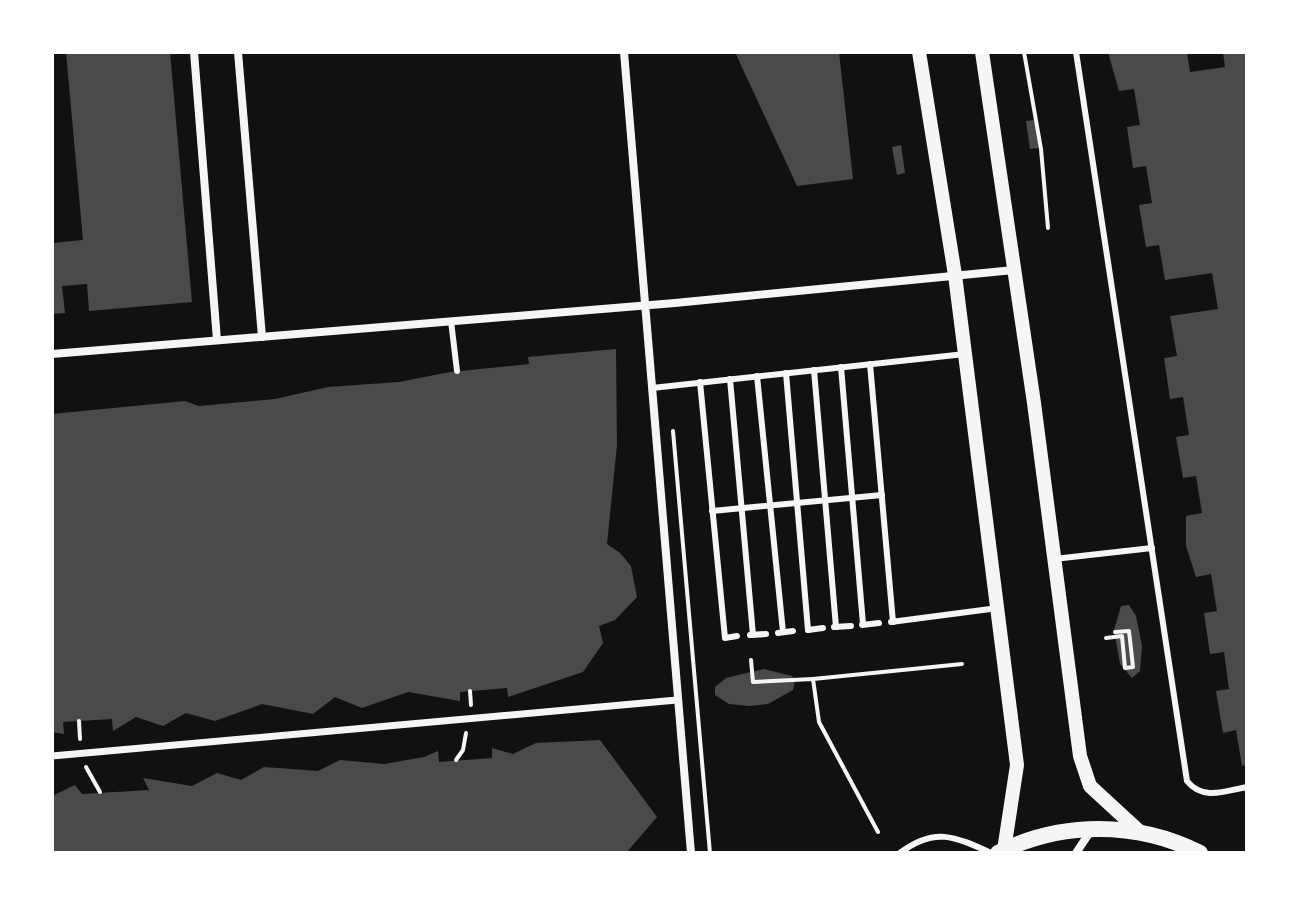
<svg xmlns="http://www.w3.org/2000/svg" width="1299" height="905" font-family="Rubik,sans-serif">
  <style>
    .building { fill: #4a4a4a }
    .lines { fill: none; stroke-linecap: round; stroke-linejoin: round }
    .path { stroke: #f5f5f5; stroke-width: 4 }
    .service { stroke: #f5f5f5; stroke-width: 6 }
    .pedestrian { stroke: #f5f5f5; stroke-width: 7 }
    .minor { stroke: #f5f5f5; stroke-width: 8 }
    .tertiary { stroke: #f5f5f5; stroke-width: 14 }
    .secondary { stroke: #f5f5f5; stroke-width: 16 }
  </style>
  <rect width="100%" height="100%" fill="#111"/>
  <!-- building -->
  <g class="building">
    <polygon points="66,52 170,52 192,302 89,311 87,284 62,286 65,313 52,314 52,243 83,240"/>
    <polygon points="735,52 839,52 853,179 797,186"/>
    <polygon points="1108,52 1187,52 1190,72 1225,67 1223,52 1247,52 1247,765 1242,766 1236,730 1223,733 1216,691 1229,689 1224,652 1210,654 1204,613 1217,611 1211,574 1196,577 1186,546 1186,516 1202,513 1196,476 1183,478 1176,437 1189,435 1183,397 1170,399 1164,358 1177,356 1170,316 1218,309 1212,273 1165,280 1159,245 1146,247 1139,205 1152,203 1146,166 1133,168 1127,127 1140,125 1134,89 1119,91"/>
    <polygon points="1035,120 1040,148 1030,149 1026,121"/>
    <polygon points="901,145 905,173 897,175 892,147"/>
    <polygon points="616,349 617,445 607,544 620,553 631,566 637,597 615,620 599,626 603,643 583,672 508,697 507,688 460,692 460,701 408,692 362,708 335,697 313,714 262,704 215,721 186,713 163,726 136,717 113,731 112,719 63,722 64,734 52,732 52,414 185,401 199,406 275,399 328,387 399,382 450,372 529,364 528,357"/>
    <polygon points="1129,605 1136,616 1142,646 1140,671 1132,678 1120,664 1114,630 1121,606"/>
    <polygon points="764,669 792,676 795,681 793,690 768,704 749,706 729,704 715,695 715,687 726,678"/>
    <polygon points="600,740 657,817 626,853 52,853 52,796 75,785 82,794 149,790 143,778 192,786 217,773 241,780 264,767 318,771 340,760 384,764 424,757 438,751 439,762 492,758 492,748 513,754 536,743"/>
  </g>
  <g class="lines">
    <!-- path -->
    <g class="path">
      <polyline points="1024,52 1041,149 1048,228"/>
      <polyline points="673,431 710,853"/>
      <polyline points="1106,638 1122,636 1125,668 1133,667 1129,631 1115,632"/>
      <polyline points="751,660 753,682 813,679 819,722 878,832"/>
      <polyline points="813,679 962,664"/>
      <polyline points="470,691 471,705"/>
      <polyline points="79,721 80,739"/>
      <polyline points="456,760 463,750 466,733"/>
      <polyline points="86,767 100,792"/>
    </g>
    <!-- service -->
    <g class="service">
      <path d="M 1076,52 L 1187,781 C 1203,801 1225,791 1247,787"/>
      <polyline points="451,321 457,371"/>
      <polyline points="870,364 893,622"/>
      <polyline points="841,367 863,624"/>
      <polyline points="814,370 836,627"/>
      <polyline points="786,373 808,630"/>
      <polyline points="757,376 783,632"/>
      <polyline points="730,379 753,635"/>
      <polyline points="700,382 725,638 737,636"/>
      <polyline points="652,388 965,354"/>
      <polyline points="712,511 882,495"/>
      <polyline points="1054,559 1152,548"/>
      <polyline points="891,622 998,608"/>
      <polyline points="862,625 879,623"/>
      <polyline points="834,627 851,626"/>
      <polyline points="808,630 823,628"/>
      <polyline points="778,633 793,631"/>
      <polyline points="750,635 766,634"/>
      <path d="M 900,853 C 934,827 954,836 991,853"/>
    </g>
    <!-- pedestrian -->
    <polyline class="pedestrian" points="52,756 677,700"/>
    <!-- minor -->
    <g class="minor">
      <polyline points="194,52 217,340"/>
      <polyline points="238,52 262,337"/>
      <polyline points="624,52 691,853"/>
      <polyline points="52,354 675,303 1014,270"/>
      <polyline points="1076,853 1092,829"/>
    </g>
    <!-- tertiary -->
    <g class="tertiary">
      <polyline points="919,52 955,275 1017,765 1004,850"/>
      <polyline points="982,52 1034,403 1080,756 1090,786 1140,832"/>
    </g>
    <!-- secondary -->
    <path class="secondary" d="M 998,853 C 1061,821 1137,821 1200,853"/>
  </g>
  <!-- border -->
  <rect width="1299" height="905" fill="none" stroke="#ffffff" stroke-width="108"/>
</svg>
